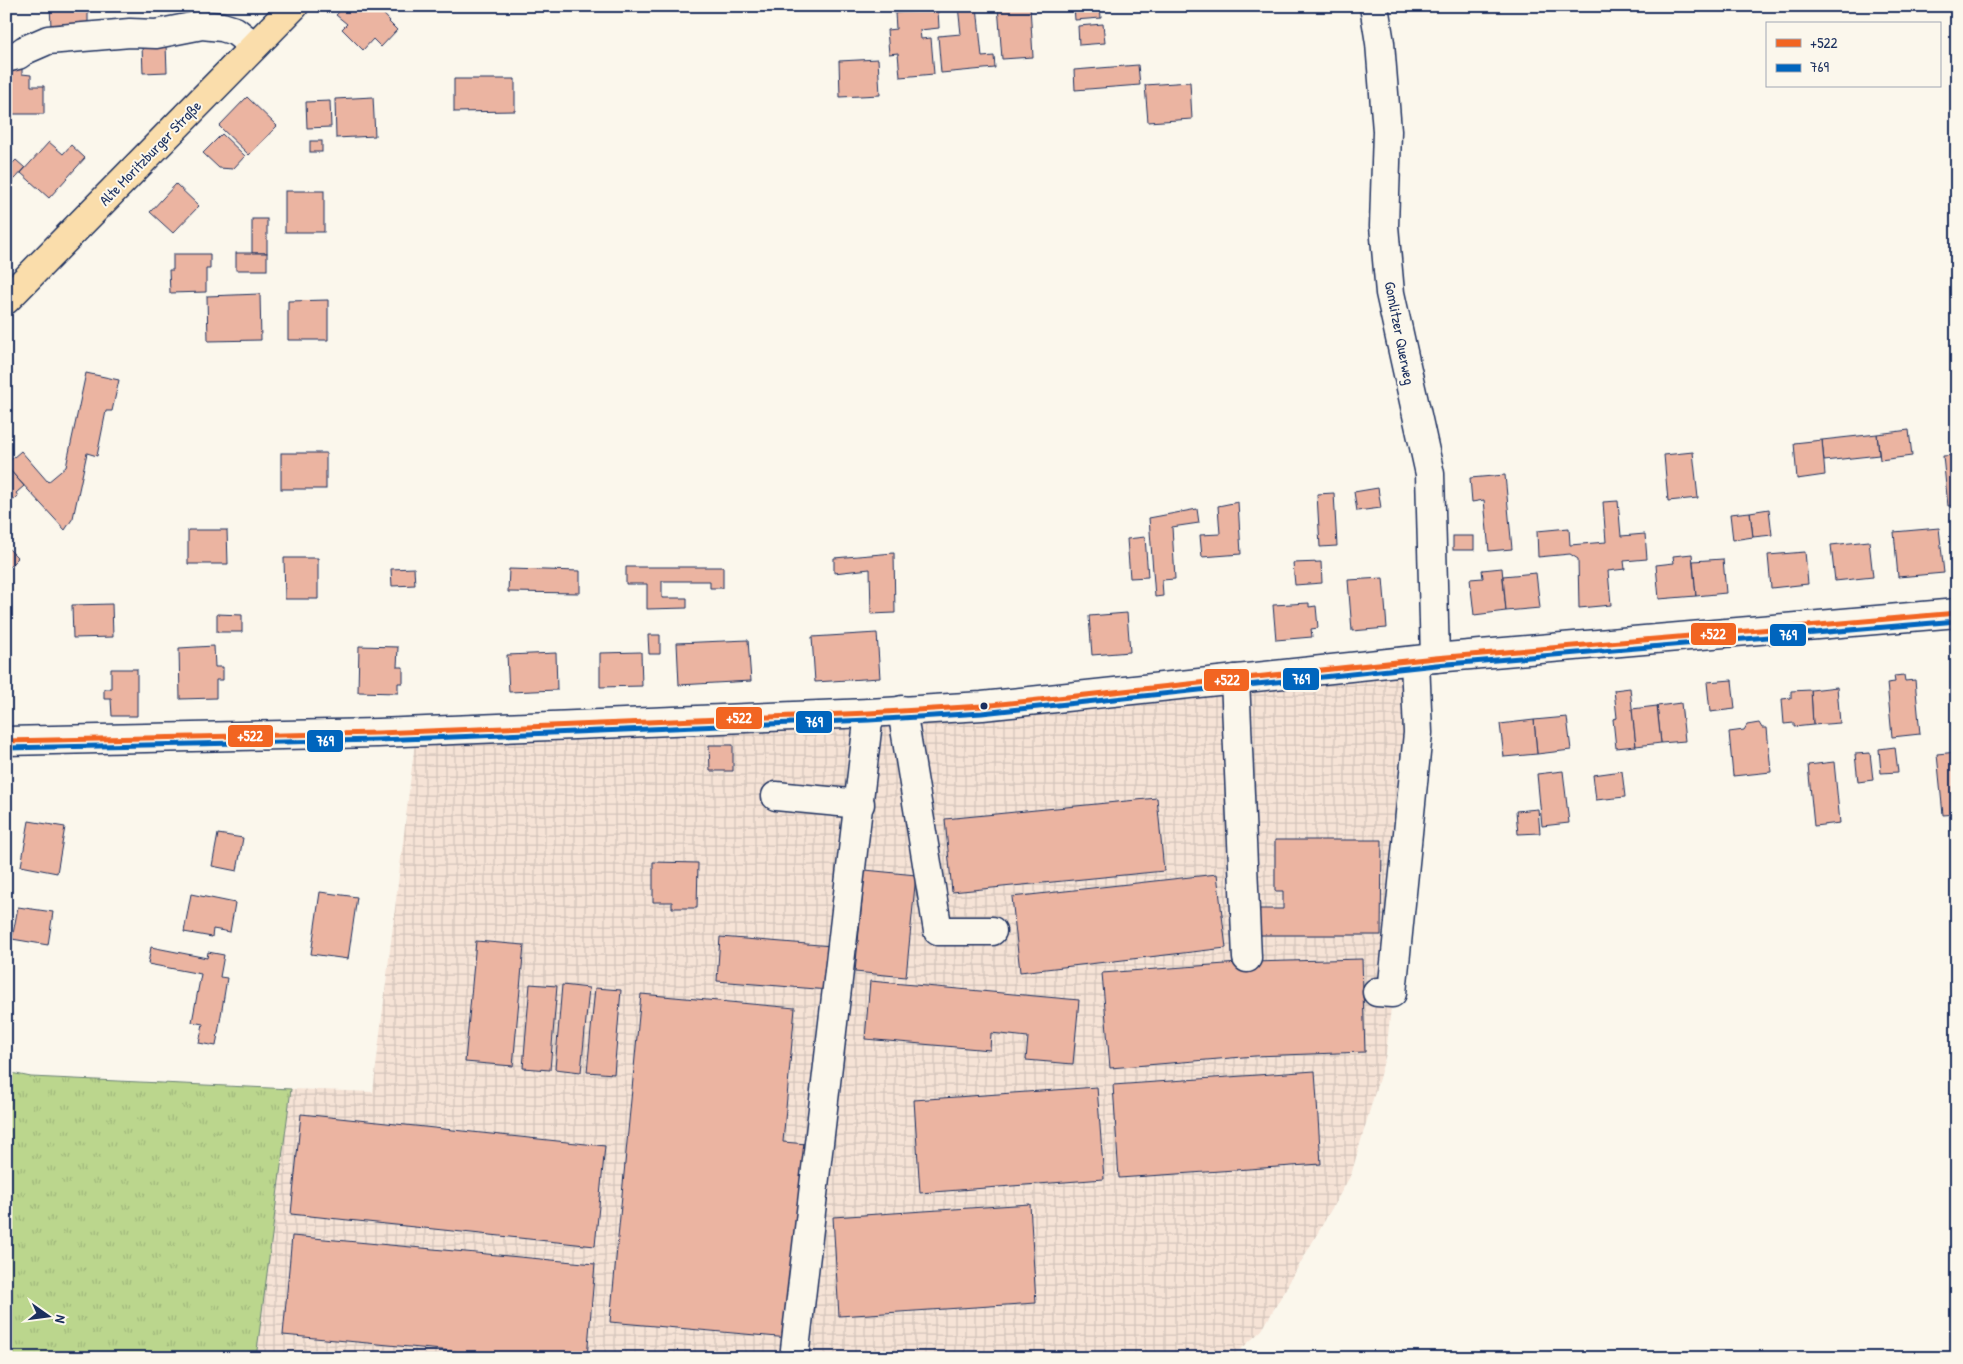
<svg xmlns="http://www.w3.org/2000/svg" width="1963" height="1364" font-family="'Patrick Hand',sans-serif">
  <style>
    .industrial { fill: url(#industrial-grid) }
    .grass { fill: url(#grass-tufts); stroke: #6b8276 }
    .building { fill: #ebb4a1; stroke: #1b2f5e }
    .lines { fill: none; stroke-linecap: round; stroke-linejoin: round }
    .minor-casing { stroke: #1b2f5e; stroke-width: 31 }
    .major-casing { stroke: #1b2f5e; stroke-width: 31 }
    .minor { stroke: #fbf7ec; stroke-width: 28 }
    .major { stroke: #faddab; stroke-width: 28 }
    .bus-1-casing { stroke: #fbf7ec; stroke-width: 9 }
    .bus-2-casing { stroke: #fbf7ec; stroke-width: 9 }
    .bus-1 { stroke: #f26522; stroke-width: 5 }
    .bus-2 { stroke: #0065bd; stroke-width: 5 }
    .bus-dot { fill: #1b2f5e; stroke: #fbf7ec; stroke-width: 2 }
    .labels { text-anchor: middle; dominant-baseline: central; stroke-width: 4; stroke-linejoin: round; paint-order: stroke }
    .street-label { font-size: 15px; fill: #1b2f5e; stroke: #fbf7ec }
    .line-badge { stroke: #fbf7ec; stroke-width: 2 }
    .badge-label { font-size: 14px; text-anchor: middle; font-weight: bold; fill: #fff }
  </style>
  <defs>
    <pattern id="industrial-grid" width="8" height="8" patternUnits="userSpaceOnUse" patternTransform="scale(1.25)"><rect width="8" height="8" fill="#f6e3d6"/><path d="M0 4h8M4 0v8" fill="none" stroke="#d2c3ba"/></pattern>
    <pattern id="grass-tufts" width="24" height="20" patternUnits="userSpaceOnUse" patternTransform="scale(1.25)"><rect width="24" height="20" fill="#bbd68d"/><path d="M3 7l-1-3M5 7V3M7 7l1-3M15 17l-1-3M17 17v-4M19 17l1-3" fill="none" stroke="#a0b87c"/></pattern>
  </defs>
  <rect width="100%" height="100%" fill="#fbf7ec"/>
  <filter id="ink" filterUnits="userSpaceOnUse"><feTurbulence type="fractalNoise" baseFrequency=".02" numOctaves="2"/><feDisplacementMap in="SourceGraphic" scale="10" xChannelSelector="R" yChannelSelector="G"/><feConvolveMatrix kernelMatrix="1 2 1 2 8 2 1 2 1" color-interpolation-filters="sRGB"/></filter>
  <g filter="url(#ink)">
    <!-- industrial -->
    <polygon class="industrial" points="1415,661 1401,914 1386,1054 1351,1175 1262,1330 1231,1358 256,1358 291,1089 373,1092 417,725 558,726"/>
    <!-- grass -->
    <polygon class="grass" points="6,1072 31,1077 291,1089 256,1358 6,1358"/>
    <!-- building -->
    <g class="building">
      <polygon points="50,6 115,6 115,10 88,11 88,26 51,27"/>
      <polygon points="345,6 376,6 390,21 389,22 397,30 381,47 373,39 363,50 342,29 347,24 336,15"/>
      <polygon points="958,6 977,6 982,57 994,56 995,68 941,73 938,36 961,34"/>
      <polygon points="998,6 1030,6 1033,57 1002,59"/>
      <polygon points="1074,6 1100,6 1101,18 1075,20"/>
      <polygon points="938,10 939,28 920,30 921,39 931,38 934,74 900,77 898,53 889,54 887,30 896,29 895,13"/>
      <polygon points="1103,24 1105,43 1079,45 1078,26"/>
      <polygon points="166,45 167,72 143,73 142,46"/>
      <polygon points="878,59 880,95 840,97 839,61"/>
      <polygon points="6,65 22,65 22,74 31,75 31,86 44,86 44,114 6,114"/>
      <polygon points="1138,65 1140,85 1075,90 1074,70"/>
      <polygon points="454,79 515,79 515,111 454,112"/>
      <polygon points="1190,82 1192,119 1148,122 1145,85"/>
      <polygon points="247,97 277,126 249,155 219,126"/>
      <polygon points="373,97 375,136 336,138 335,99"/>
      <polygon points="330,101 331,127 307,128 306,102"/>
      <polygon points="222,134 245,156 233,169 219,168 203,153"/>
      <rect x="310" y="141" width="12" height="11"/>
      <polygon points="49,142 63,154 71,145 85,158 49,198 21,173"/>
      <polygon points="6,160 11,165 16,160 25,168 6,189"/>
      <polygon points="176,184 199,206 173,233 150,212"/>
      <rect x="285" y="191" width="39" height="41"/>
      <rect x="252" y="219" width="15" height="34"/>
      <rect x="236" y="253" width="31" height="17"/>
      <polygon points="173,254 210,254 210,269 206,269 206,292 170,293 169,270 173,270"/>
      <polygon points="260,294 261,340 208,341 207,296"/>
      <polygon points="328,300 328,340 288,340 288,301"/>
      <polygon points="86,373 119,380 112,411 106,411 97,456 87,453 73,518 65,530 6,466 6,464 21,451 48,482 66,467"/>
      <polygon points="1909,430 1912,456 1880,460 1877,434"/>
      <polygon points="1877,434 1879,455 1824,461 1822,440"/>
      <polygon points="1822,440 1825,475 1797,479 1794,443"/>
      <polygon points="1693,452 1698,498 1668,501 1664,455"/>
      <rect x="281" y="453" width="45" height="36"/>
      <polygon points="1957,455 1957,505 1948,506 1943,456"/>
      <polygon points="8,468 24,486 16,493 18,496 6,507 6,470"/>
      <polygon points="1505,475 1512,549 1489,551 1484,500 1472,502 1470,478"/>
      <polygon points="1378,488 1381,508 1357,511 1354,492"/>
      <polygon points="1334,493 1337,546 1320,547 1317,494"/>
      <polygon points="1618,501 1621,536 1645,534 1647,559 1624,561 1625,569 1608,571 1611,605 1579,608 1578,559 1570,554 1538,557 1537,531 1569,528 1570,545 1606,542 1603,502"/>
      <polygon points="1238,502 1241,554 1202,557 1200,535 1220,534 1218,506"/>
      <polygon points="1197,509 1199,523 1172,527 1175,579 1162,580 1163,596 1155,597 1149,518"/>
      <polygon points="1769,509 1772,535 1753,537 1750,512"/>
      <polygon points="1750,512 1753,537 1733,540 1730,514"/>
      <polygon points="1939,528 1944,573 1898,577 1894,532"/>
      <polygon points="188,530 227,530 228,564 188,564"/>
      <polygon points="1953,535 1957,535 1957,565 1956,565"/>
      <rect x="1453" y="536" width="21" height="14"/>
      <polygon points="1145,537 1148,577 1130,578 1127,539"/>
      <polygon points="1869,541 1873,577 1835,581 1831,545"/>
      <polygon points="6,546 18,558 6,570"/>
      <polygon points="1805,552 1808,584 1771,588 1768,555"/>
      <polygon points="894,553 895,613 871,614 870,569 834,573 834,558"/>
      <polygon points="1692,554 1696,596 1659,599 1656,565 1674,563 1673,556"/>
      <polygon points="284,558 318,558 318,599 285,599"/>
      <polygon points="1723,559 1726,593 1696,596 1693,561"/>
      <polygon points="1321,562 1322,583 1295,585 1293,563"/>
      <polygon points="626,567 723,567 723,588 710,588 710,581 662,581 662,598 687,598 687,608 647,609 647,584 626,584"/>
      <polygon points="414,568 415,585 392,586 391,569"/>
      <polygon points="1502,568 1506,611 1474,615 1470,579 1483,578 1482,570"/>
      <polygon points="509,569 580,571 580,593 508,592"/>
      <polygon points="1536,573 1540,608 1506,611 1503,576"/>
      <polygon points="1383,578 1387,628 1352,631 1348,580"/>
      <polygon points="1309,603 1309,607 1316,606 1318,628 1311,629 1312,637 1276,640 1273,605"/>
      <polygon points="112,604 113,637 73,638 72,605"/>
      <polygon points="1127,613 1130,652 1092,655 1089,616"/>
      <polygon points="217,614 242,615 242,632 217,632"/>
      <polygon points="877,633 880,678 815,682 812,637"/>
      <polygon points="648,635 660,635 660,654 649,654"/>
      <polygon points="748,640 751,681 679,685 677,643"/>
      <polygon points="214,646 215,667 223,667 223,680 216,680 216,698 180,699 179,648"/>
      <polygon points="359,646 398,647 397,667 403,667 403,683 398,683 398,693 358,692"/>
      <polygon points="641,652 642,686 600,687 600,653"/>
      <polygon points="556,653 557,690 509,692 507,655"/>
      <polygon points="111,669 137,669 137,716 112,716 111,699 104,699 104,689 111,689"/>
      <polygon points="1904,675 1905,681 1915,680 1920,734 1892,737 1887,683 1895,682 1894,676"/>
      <polygon points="1732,680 1735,709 1710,712 1707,682"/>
      <polygon points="1837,687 1840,723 1813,725 1811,690"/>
      <polygon points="1630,688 1636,746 1616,748 1613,719 1617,718 1614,690"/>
      <polygon points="1811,690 1813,725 1794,727 1794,723 1784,724 1782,699 1791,698 1791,691"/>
      <polygon points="1681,703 1685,741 1661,743 1657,706"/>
      <polygon points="1657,706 1661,743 1636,746 1632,709"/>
      <polygon points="1567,717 1571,750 1537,754 1534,720"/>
      <polygon points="1534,720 1537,754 1504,757 1500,724"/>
      <polygon points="1759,723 1762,728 1767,728 1771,772 1733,776 1729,732 1744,730 1747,725"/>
      <polygon points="709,745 733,745 733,771 710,771"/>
      <polygon points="1895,747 1898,772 1881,773 1879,749"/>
      <polygon points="1957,752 1957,814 1943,815 1937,754"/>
      <polygon points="1870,753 1873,780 1858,782 1855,754"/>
      <polygon points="1834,762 1840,823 1814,826 1808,765"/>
      <polygon points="1563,771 1569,823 1542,826 1537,774"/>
      <polygon points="1622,771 1625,797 1596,800 1593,775"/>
      <polygon points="1157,798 1164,871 952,892 945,819"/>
      <polygon points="1538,809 1540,833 1518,834 1516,811"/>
      <polygon points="29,821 65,827 57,873 21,866"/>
      <polygon points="218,834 243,838 237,871 212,866"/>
      <polygon points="1275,840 1382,840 1381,935 1254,935 1254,909 1283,909 1283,891 1275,891"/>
      <polygon points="653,862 698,863 697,908 672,908 672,902 653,902"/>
      <polygon points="865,870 916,875 906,977 855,972"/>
      <polygon points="1217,874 1226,948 1020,972 1012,897"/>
      <polygon points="320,892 357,897 348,959 311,954"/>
      <polygon points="191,894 235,903 230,932 213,929 212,937 184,932"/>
      <polygon points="18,907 53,912 48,945 12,939"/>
      <polygon points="720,937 832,946 829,990 717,981"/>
      <polygon points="476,941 524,945 513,1066 465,1062"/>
      <polygon points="151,947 207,958 208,952 224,955 220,977 227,978 216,1046 199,1043 203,1024 192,1022 201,974 148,964"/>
      <polygon points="1362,959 1365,1052 1255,1056 1110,1068 1102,973 1253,962"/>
      <polygon points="870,981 1079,1000 1073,1064 1026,1060 1028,1037 991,1033 990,1050 865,1039"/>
      <polygon points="530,984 557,986 550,1070 523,1068"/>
      <polygon points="562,985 589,988 581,1072 555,1069"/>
      <polygon points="595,988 621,990 614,1074 587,1072"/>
      <polygon points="641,994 795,1008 783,1142 807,1144 789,1338 610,1322"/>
      <polygon points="1315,1071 1321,1164 1119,1178 1113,1085"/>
      <polygon points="1097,1087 1104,1179 920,1193 914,1100"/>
      <polygon points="301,1114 605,1146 595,1246 291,1214"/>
      <polygon points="1030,1204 1036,1303 839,1316 833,1217"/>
      <polygon points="292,1236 595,1264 587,1358 526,1358 283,1335"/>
    </g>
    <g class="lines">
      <defs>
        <g id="minor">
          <polyline points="1374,6 1380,43 1387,131 1384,226 1390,293 1430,474 1435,658"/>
          <polyline points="6,58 18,55 25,50 48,40 130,33 156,34 202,25 222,27 235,31 254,46"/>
          <polyline points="1235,679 1247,958"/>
          <polyline points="902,710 938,931 992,931"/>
          <polyline points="6,741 378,733 869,713 982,706 1435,658 1957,613"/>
          <polyline points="776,796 860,804"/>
          <polyline points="1377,992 1392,993 1418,733 1415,661"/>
          <polyline points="794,1358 869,713"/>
        </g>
        <polyline id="major" points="6,300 294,6"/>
      </defs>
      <!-- minor casing -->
      <use href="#minor" class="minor-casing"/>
      <!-- major casing -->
      <use href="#major" class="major-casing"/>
      <!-- minor -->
      <use href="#minor" class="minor"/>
      <!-- major -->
      <use href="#major" class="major"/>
      <defs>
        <polyline id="bus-1" points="6,741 378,733 869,713 982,706 1435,658 1957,613"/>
        <polyline id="bus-2" points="6,748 378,740 869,720 982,713 1436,665 1957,621"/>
      </defs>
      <!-- bus-1 casing -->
      <use href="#bus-1" class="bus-1-casing"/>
      <!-- bus-2 casing -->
      <use href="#bus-2" class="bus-2-casing"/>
      <!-- bus-1 -->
      <use href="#bus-1" class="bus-1"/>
      <!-- bus-2 -->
      <use href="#bus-2" class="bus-2"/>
    </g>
  </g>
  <!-- markers -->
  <circle class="bus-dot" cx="984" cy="706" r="4.5"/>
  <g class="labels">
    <!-- street labels -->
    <g class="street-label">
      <text transform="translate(150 153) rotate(-46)">Alte Moritzburger Straße</text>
      <text transform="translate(1400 333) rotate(79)">Gomlitzer Querweg</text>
    </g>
  </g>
  <g class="line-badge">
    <rect x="1690" y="622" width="47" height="24" rx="5" fill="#f26522"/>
    <rect x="1769" y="623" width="38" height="24" rx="5" fill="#0065bd"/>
    <rect x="1282" y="667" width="38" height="24" rx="5" fill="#0065bd"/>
    <rect x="1203" y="668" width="47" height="24" rx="5" fill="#f26522"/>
    <rect x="715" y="706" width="48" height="24" rx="5" fill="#f26522"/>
    <rect x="795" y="710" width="38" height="24" rx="5" fill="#0065bd"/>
    <rect x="227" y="724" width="47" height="24" rx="5" fill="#f26522"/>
    <rect x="306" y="729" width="38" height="24" rx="5" fill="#0065bd"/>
  </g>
  <g class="badge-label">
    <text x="1713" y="639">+522</text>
    <text x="1788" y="640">769</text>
    <text x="1301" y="684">769</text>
    <text x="1227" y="685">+522</text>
    <text x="739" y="723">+522</text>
    <text x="814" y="727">769</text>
    <text x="250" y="741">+522</text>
    <text x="325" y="746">769</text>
  </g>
  <!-- margin -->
  <rect width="1963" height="1364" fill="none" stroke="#fbf7ec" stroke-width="25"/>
  <rect x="12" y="12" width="1938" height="1339" fill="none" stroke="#1b2f5e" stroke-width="2" filter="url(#ink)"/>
  <!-- legend -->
  <rect x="1766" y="22" width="175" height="65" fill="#fbf7ec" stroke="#a1a7b3"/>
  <rect x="1776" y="39" width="25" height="8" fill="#f26522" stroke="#a1a7b3"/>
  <text x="1810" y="48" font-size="15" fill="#1b2f5e">+522</text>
  <rect x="1776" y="64" width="25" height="8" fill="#0065bd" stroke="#a1a7b3"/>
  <text x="1810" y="72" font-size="15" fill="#1b2f5e">769</text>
  <!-- north arrow -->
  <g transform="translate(48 1316) rotate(104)" stroke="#fbf7ec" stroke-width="4" paint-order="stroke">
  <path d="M0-4L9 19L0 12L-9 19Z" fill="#1b2f5e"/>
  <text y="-8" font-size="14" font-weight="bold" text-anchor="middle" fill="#1b2f5e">N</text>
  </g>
</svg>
